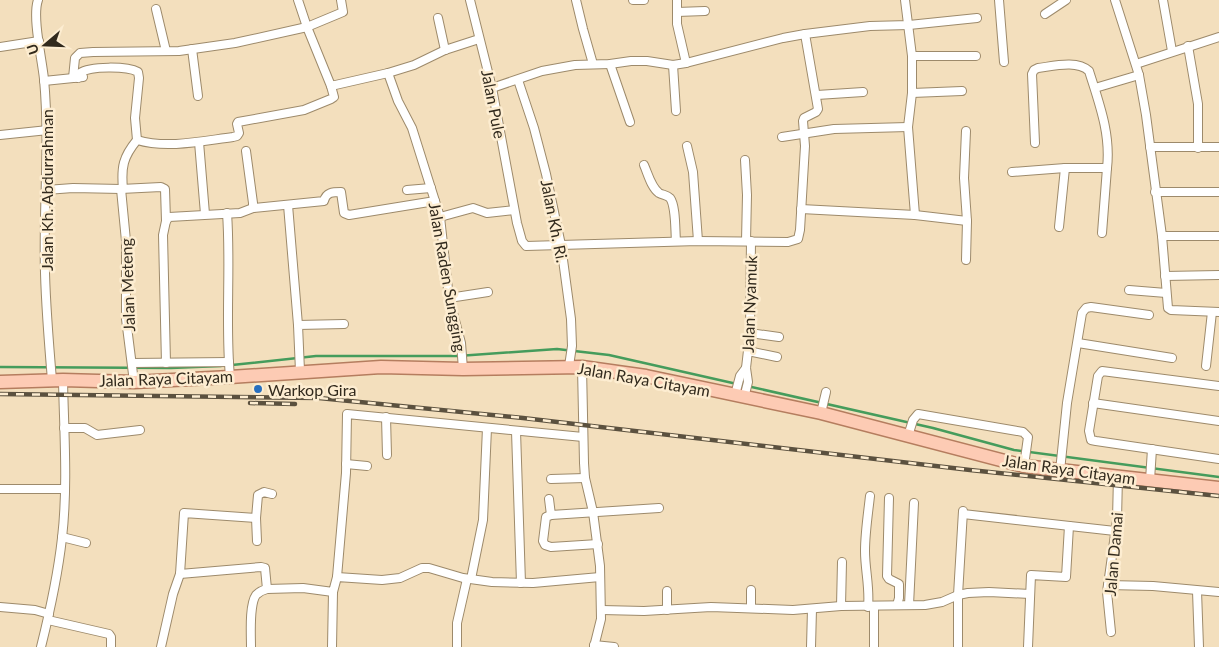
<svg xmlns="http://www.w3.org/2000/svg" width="1219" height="647" font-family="Lato,sans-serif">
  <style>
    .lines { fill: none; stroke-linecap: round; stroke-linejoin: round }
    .stream { stroke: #459c5c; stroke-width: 2.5 }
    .minor-casing { stroke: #9d8a6b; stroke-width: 10 }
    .primary-casing { stroke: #b57d5f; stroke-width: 15 }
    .minor { stroke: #fff; stroke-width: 8 }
    .primary { stroke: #fdcbb4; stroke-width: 12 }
    .rail-casing { stroke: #5b513f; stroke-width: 4.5 }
    .rail { stroke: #fdedd1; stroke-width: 2.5; stroke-dasharray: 8; stroke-linecap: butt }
    .poi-dot { fill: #286fbf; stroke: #fdedd1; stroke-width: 2 }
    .labels { text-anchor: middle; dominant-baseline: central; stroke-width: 5; stroke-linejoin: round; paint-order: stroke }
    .street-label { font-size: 16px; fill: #322a1d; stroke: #fdedd1 }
    .poi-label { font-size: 16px; fill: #322a1d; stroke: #fdedd1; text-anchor: start }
  </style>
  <rect width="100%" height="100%" fill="#f3dfbd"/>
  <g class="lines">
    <!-- stream -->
    <g class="stream">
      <polyline points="232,365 316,356 458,356 557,349 609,355 737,384"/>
      <polyline points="0,367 171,368 221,366"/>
      <polyline points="747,386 933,428 1014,450 1219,477"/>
    </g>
    <defs>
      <g id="minor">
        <path d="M 38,0 C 32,17 42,59 44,79 C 50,144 43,209 45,273 C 46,309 49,345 52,380"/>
        <polyline points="298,0 307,27 331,86 388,73 414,65 445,50 479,39"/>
        <polyline points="470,0 492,88 517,223 522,241 526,246 698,241 788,242 798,239 800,230 805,146 803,121 804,118 816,112 818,109 805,34"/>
        <polyline points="576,0 583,29 593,64"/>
        <polyline points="633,0 644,0"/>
        <polyline points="677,0 677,24 686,63"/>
        <polyline points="905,0 912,56 912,93 908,127 915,215"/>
        <polyline points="999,0 1004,62"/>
        <polyline points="1115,0 1139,75 1146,115 1162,236 1168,308 1171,310 1219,312"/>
        <polyline points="1163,0 1172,51"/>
        <polyline points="156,9 166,51"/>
        <polyline points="677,12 705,11"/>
        <polyline points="1045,14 1066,0"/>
        <polyline points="438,18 445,50"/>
        <polyline points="1188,46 1198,104 1198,148"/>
        <polyline points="0,47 39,41"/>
        <polyline points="192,49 198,96"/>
        <polyline points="912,56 976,56"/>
        <polyline points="610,64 630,122"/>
        <polyline points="1136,64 1219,37"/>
        <polyline points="673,65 676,111"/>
        <polyline points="388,73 398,101 412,128 440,217 449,298 461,343 463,369"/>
        <polyline points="73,78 75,58 80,53 93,52 179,51 235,43 307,27 343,12 341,0"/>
        <path d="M 78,78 L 80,73 C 90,66 127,66 138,72 L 139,78 L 135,118 L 137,140"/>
        <polyline points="518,80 534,128 546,174 561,245 571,319 572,346 569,366"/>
        <polyline points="44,81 83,77"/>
        <polyline points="492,88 542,71 575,65 610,64 631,61 647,61 673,65 686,63 783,38 805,34 870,26 909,25 977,18"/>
        <polyline points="1095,88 1139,75"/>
        <polyline points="912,93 962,91"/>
        <polyline points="817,95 863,92"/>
        <polyline points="966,131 964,178 967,221 966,260"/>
        <polyline points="0,135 48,130"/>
        <polyline points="782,137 834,129 908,127"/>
        <polyline points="199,142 205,214"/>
        <polyline points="687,146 693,172 698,241"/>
        <polyline points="1150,147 1219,147"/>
        <polyline points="745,160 747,195 746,241"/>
        <path d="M 644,165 C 648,174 651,187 659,193 C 663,195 667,195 670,198 C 676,206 675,230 676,241"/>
        <path d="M 1012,172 L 1065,168 L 1107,168 C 1111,134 1099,103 1089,71 C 1077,60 1054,66 1038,68 L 1034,70 L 1032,74 L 1035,143"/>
        <polyline points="121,189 126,241 126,319 134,382"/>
        <path d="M 123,189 C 121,167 123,157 137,140 C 167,149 202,141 233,137 L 237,136 L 239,133 L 237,124 L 238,122 L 304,110 L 331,99 L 334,97 L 331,86"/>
        <polyline points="46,190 73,188 121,189 161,187 165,189 166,221"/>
        <polyline points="407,190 431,188"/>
        <polyline points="1155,192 1219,192"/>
        <polyline points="288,205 298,325"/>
        <path d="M 253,208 L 324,201 C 326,192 333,192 341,192 L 344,213 L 349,215 L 435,201"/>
        <polyline points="801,209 915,215 967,221"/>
        <path d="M 227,213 C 231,267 225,323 230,377"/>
        <polyline points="440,217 473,208 487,213 514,210"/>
        <polyline points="1059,227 1065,168"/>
        <polyline points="1102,233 1107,168"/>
        <polyline points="1162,236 1219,236"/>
        <polyline points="1165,276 1219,275"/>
        <polyline points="1129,290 1166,293"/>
        <polyline points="449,298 488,292"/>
        <polyline points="750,333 779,337"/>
        <polyline points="1078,343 1172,358"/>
        <polyline points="748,351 777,357"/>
        <polyline points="132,363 229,362"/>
        <polyline points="166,363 163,235 166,221 169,217 240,213 253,208 253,203 246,151"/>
        <polyline points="1206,366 1212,312"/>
        <polyline points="582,367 584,463 585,478 593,512 600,566 601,619 594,647"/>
        <polyline points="300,371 298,325 344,324"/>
        <polyline points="1219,386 1102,371 1098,376 1089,431 1091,440 1096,441 1219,459"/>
        <polyline points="735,395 740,376 746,368"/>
        <polyline points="744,398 748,382 746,368 750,333 751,241"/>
        <polyline points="1093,403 1219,421"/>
        <polyline points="821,413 826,392"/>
        <polyline points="386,417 387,455"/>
        <polyline points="64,428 85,428 97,435 140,430"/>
        <polyline points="516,431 521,583"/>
        <polyline points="908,436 913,420 918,414 1023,432 1028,437 1024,466"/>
        <polyline points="346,464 367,466"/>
        <polyline points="1060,471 1067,403 1082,313 1086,308 1091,307 1149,315"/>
        <polyline points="551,479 585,478"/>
        <polyline points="1150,480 1152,449"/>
        <polyline points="0,489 65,489"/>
        <polyline points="889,498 887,576 889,579 899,584 899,598 897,605"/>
        <polyline points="549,499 551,515"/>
        <polyline points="963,514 1115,531"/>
        <polyline points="256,518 257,541"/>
        <polyline points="62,537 86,543"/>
        <polyline points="598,544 551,547 545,545 543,541 546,517 551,515 659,508"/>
        <path d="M 180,574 L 261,567 L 265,568 L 267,589 C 263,590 259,592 256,595 C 249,605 251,634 251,647"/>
        <polyline points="337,577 346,473 347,414 583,437"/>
        <polyline points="471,579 483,520 487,428"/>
        <polyline points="1108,585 1153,586 1219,592"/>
        <polyline points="267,589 303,588 333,592 337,577 382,580 400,578 422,568 429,568 463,578 492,582 533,583 600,577"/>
        <polyline points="751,590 751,608"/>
        <polyline points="667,591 667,610"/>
        <polyline points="1197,591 1199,647"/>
        <polyline points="909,605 914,503"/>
        <polyline points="841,606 842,562"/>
        <polyline points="0,607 35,610 49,614"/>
        <path d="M 868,607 C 870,588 865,570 865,551 C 865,533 868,514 870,496"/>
        <polyline points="874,607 874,647"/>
        <polyline points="602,610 644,611 711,607 793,610 841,606 925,605 942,602 958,595 968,593 989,592 1030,594"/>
        <polyline points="48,620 109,634 111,637 111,647"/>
        <polyline points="1111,632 1107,592 1117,520 1118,476"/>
        <polyline points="594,645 614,647"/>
        <path d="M 41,647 C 50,611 58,574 62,538 C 68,486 64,432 63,380"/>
        <polyline points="161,647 173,594 180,574 184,513 256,518 258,495 264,492 272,494"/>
        <polyline points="332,647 333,592"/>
        <polyline points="457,647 457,623 467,579"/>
        <polyline points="811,647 812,609"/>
        <polyline points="958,647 958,595 963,511"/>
        <polyline points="1028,647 1031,575 1066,577 1069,526"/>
      </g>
      <polyline id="primary" points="0,382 63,380 134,382 230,377 381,367 463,369 582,367 646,376 821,413 1024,466 1219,488"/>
    </defs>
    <!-- minor casing -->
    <use href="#minor" class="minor-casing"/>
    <!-- primary casing -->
    <use href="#primary" class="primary-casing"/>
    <!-- minor -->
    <use href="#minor" class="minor"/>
    <!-- primary -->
    <use href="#primary" class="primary"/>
    <defs>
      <g id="rail">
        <polyline points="0,394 319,398 523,418 970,470 1219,496"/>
        <polyline points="250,403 295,404"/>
      </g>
    </defs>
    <!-- rail casing -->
    <use href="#rail" class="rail-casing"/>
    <!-- rail -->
    <use href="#rail" class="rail"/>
  </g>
  <!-- markers -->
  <circle class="poi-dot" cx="258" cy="389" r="5"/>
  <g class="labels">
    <!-- street labels -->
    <g class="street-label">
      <text transform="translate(494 104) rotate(79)">Jalan Pule</text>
      <text transform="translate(46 190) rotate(-90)">Jalan Kh. Abdurrahman</text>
      <text transform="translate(555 221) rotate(79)">Jalan Kh. Ri.</text>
      <text transform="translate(448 277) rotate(80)">Jalan Raden Sungging</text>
      <text transform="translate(127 285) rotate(-92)">Jalan Meteng</text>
      <text transform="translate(749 304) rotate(-88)">Jalan Nyamuk</text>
      <text transform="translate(166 378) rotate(-2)">Jalan Raya Citayam</text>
      <text transform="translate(644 379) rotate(10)">Jalan Raya Citayam</text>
      <text transform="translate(1069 469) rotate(8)">Jalan Raya Citayam</text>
      <text transform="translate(1113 554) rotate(-85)">Jalan Damai</text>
    </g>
    <!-- poi labels -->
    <g class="poi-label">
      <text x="268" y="389">Warkop Gira</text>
    </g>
  </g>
  <!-- north arrow -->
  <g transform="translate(45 45) rotate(251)" stroke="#fdedd1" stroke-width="4" paint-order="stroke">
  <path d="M0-4L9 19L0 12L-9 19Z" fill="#322a1d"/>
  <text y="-8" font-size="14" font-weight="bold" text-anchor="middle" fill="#322a1d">U</text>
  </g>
</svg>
